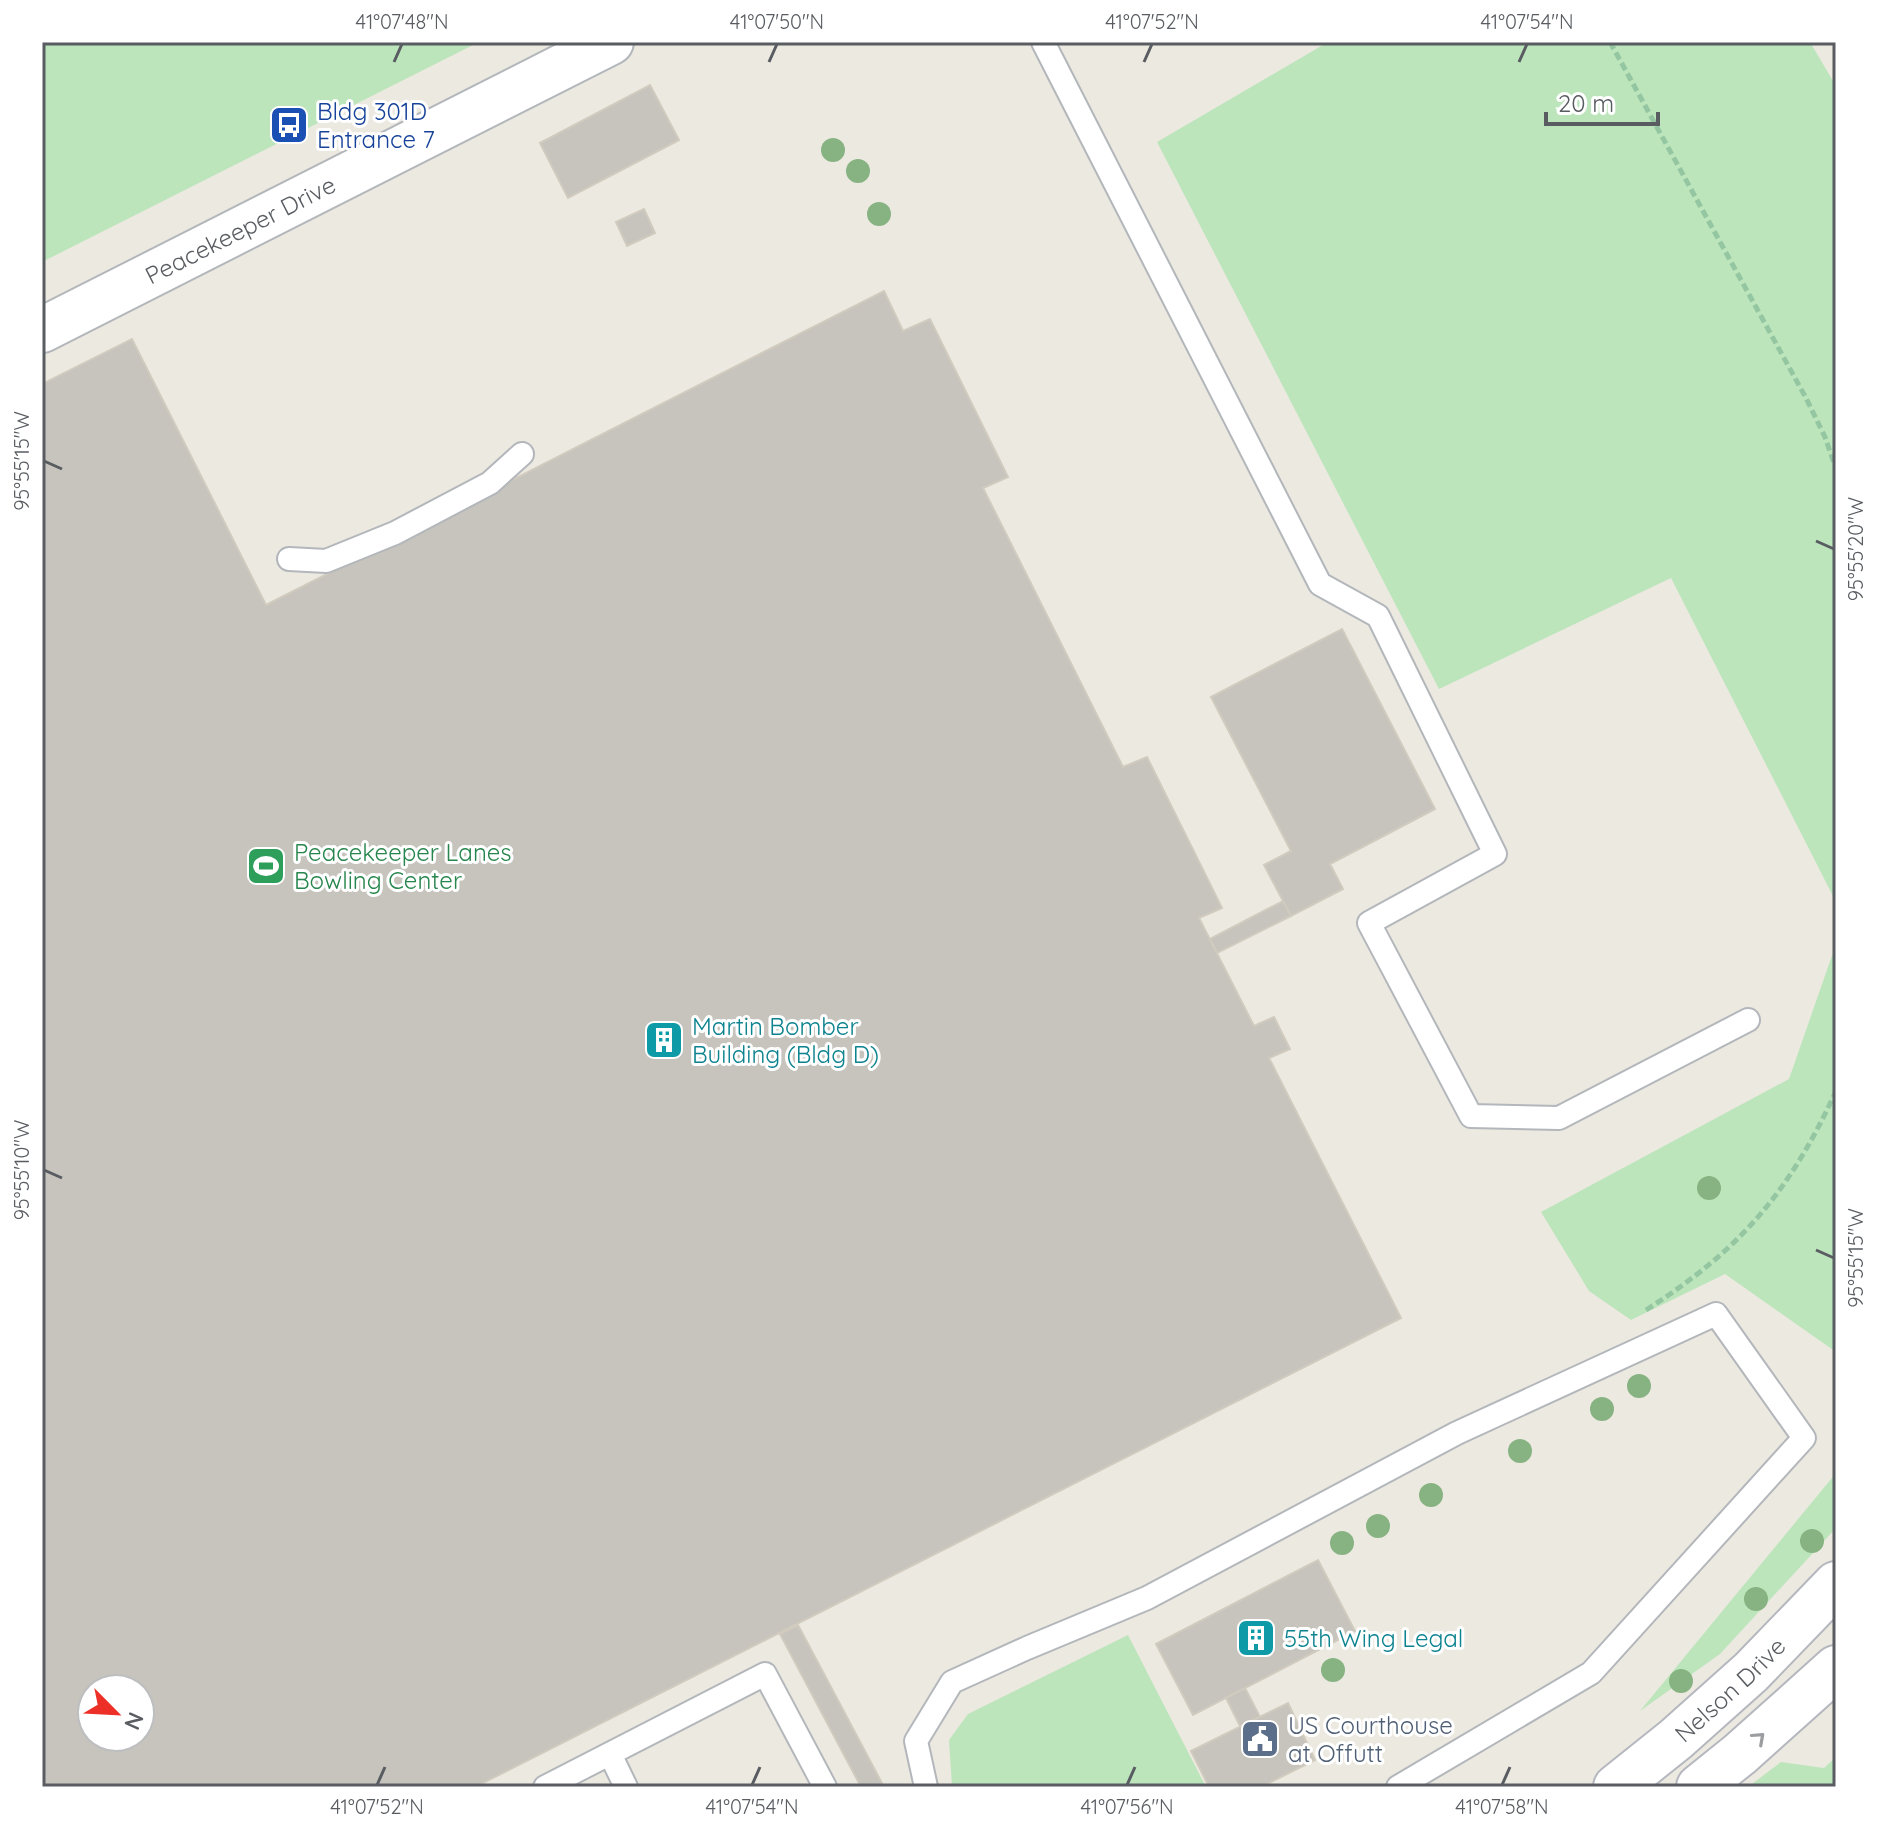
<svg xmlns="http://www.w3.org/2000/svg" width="1878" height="1829" font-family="Quicksand,sans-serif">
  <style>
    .green { fill: #bde5bc }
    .building { fill: #c7c4bd; stroke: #d1cbbf; stroke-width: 2; fill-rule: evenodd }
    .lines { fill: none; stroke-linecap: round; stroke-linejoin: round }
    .lane-casing { stroke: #b3b7bb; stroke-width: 26 }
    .street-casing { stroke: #b3b7bb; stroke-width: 48 }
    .secondary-casing { stroke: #b4b8be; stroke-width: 48 }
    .path { stroke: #94c6a1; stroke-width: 5; stroke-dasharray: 8 4; stroke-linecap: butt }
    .lane { stroke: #fff; stroke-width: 22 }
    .street { stroke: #fff; stroke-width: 44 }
    .secondary { stroke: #fff; stroke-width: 44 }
    .tree { fill: #86b381 }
    .oneway { stroke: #9b9ea1 }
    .ticks { fill: none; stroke: #595d62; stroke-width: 3 }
    .labels { text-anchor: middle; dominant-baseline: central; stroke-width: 6; stroke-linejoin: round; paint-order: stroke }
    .transit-label { font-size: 24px; fill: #164399; stroke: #fff; text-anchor: start }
    .street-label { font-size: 24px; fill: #595d62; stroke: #fff }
    .leisure-label { font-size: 24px; fill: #27864d; stroke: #fff; text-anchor: start }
    .culture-label { font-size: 24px; fill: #0d838f; stroke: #fff; text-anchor: start }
    .service-label { font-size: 24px; fill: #4e5e75; stroke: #fff; text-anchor: start }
    .neatline { fill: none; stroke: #595d62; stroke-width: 3 }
    .ticks-label { font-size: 20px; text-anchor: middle; fill: #595d62 }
  </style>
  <rect width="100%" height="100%" fill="#ece9e0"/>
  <!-- green -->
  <g class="green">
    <polygon points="42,42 479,42 42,262"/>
    <polygon points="1328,42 1810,42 1836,86 1836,902 1671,578 1439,689 1157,142"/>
    <polygon points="1836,944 1836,1352 1725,1274 1631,1320 1589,1291 1541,1212 1789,1079"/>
    <polygon points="1836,1473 1836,1528 1720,1654 1640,1711"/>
    <polygon points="1128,1635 1206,1787 952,1787 949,1740 968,1714"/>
    <polygon points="1836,1757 1836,1787 1748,1787 1781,1762 1824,1768"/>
  </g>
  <!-- building -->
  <g class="building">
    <polygon points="650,85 679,140 568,198 540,143"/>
    <polygon points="644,209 655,233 627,246 616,222"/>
    <path d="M 884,291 L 903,331 L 930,319 L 1008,477 L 983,488 L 1123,767 L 1147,757 L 1222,908 L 1199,918 L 1254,1026 L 1274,1017 L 1290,1049 L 1269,1058 L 1401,1318 L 475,1787 L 42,1787 L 42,384 L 132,339 L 266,605 ZM 92,1689 L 140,1689 L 140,1737 L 92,1737 Z"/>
    <polygon points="1342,629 1435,809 1330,864 1343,889 1291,916 1264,865 1291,851 1211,697"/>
    <polygon points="1283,901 1291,916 1217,953 1210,939"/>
    <polygon points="1318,1560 1355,1631 1193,1715 1156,1644"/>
    <polygon points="798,1625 884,1787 861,1787 780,1634"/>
    <polygon points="1245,1688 1260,1717 1240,1726 1226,1698"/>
    <polygon points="1288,1703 1315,1760 1261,1787 1209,1787 1191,1751"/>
  </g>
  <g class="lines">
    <defs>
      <g id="lane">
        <polyline points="1043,42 1320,584 1378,616 1495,854 1369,923 1471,1116 1559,1118 1748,1020"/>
        <polyline points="289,559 326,561 395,533 490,483 522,454"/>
        <polyline points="610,1754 626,1787"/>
        <polyline points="545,1787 765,1674 825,1787"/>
        <polyline points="926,1787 916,1741 952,1682 1027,1648 1147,1598 1457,1433 1716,1314 1804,1438 1591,1673 1398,1787"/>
      </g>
      <g id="street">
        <path id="s1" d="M 42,330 L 611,42"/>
      </g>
      <g id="secondary">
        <path id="s2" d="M 1616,1787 L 1676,1739 L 1751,1672 L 1836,1584"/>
        <polyline points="1699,1787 1740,1754 1836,1668"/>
      </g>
    </defs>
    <!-- lane casing -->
    <use href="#lane" class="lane-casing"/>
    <!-- street casing -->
    <use href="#street" class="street-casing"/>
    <!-- secondary casing -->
    <use href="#secondary" class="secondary-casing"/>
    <!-- path -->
    <g class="path">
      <polyline points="1610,42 1806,398 1825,437 1836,469"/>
      <path d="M 1646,1310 C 1740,1250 1789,1193 1836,1091"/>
    </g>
    <!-- lane -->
    <use href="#lane" class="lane"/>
    <!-- street -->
    <use href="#street" class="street"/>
    <!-- secondary -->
    <use href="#secondary" class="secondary"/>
  </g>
  <!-- trees -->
  <g class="tree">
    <circle cx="833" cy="150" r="12"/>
    <circle cx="858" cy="171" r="12"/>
    <circle cx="879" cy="214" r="12"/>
    <circle cx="1709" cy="1188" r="12"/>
    <circle cx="1639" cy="1386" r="12"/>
    <circle cx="1602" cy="1409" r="12"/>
    <circle cx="1520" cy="1451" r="12"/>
    <circle cx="1431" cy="1495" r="12"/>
    <circle cx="1378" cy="1526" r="12"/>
    <circle cx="1812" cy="1541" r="12"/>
    <circle cx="1342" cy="1543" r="12"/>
    <circle cx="1756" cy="1599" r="12"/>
    <circle cx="1333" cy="1670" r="12"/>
    <circle cx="1681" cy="1681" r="12"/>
  </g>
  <!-- one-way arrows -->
  <defs><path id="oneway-chevron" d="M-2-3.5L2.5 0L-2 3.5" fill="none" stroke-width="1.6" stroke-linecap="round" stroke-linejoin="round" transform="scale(2)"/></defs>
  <use class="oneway" href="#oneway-chevron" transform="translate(1759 1738) rotate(-42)"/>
  <!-- ticks -->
  <path class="ticks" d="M 394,62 L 402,44M 769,62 L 777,44M 1144,62 L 1152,44M 1519,62 L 1527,44M 44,461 L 62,469M 1816,541 L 1834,549M 44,1170 L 62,1178M 1816,1250 L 1834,1258M 377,1785 L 385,1767M 752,1785 L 760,1767M 1127,1785 L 1135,1767M 1502,1785 L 1510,1767"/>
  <!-- icons -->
  <defs>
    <symbol id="bus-square" viewBox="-11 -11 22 22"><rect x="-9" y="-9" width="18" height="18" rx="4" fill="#1a4fb4" stroke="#fff"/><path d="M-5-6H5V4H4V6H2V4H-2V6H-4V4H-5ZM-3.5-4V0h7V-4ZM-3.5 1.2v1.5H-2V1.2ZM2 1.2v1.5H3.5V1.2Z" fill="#fff"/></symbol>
    <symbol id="stadium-square" viewBox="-11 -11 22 22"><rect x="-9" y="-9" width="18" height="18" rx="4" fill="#2e9e5b" stroke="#fff"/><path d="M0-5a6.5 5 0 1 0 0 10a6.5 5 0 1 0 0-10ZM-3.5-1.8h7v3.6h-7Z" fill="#fff"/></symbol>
    <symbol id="building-square" viewBox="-11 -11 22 22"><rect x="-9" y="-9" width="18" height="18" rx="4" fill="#0f9aa8" stroke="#fff"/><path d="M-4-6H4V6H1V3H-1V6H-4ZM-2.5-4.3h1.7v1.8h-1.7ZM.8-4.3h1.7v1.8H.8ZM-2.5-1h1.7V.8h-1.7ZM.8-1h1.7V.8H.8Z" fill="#fff"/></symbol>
    <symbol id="civic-square" viewBox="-11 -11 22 22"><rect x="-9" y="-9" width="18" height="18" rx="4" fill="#5c6f8a" stroke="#fff"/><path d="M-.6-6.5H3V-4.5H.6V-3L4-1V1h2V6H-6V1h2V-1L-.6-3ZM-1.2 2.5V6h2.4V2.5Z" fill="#fff"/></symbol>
  </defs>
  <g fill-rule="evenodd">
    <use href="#bus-square" x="267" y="103" width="44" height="44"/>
    <use href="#stadium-square" x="244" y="844" width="44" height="44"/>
    <use href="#building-square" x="642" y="1018" width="44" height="44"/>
    <use href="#building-square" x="1234" y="1616" width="44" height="44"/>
    <use href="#civic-square" x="1238" y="1717" width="44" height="44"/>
  </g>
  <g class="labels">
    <!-- transit labels -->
    <g class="transit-label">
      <text x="317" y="111">Bldg 301D<tspan x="317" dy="28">Entrance 7</tspan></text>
    </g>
    <!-- street labels -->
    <g class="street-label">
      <text stroke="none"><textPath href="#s1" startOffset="222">Peacekeeper Drive</textPath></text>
      <text stroke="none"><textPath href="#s2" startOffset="150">Nelson Drive</textPath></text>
    </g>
    <!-- leisure labels -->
    <g class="leisure-label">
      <text x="294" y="852">Peacekeeper Lanes<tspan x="294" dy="28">Bowling Center</tspan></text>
    </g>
    <!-- culture labels -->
    <g class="culture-label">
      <text x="692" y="1026">Martin Bomber<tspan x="692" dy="28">Building (Bldg D)</tspan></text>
      <text x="1284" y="1638">55th Wing Legal</text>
    </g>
    <!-- service labels -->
    <g class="service-label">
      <text x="1288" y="1725">US Courthouse<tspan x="1288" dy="28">at Offutt</tspan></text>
    </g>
  </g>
  <!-- border -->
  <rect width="1878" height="1829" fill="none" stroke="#ffffff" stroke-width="88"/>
  <!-- north arrow -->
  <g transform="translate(116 1713) rotate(114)"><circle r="38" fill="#ffffff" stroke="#bdbec0" stroke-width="2"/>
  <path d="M0-6L14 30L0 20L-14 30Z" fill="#ec2f27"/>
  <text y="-12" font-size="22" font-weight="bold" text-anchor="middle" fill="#595d62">N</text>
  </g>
  <!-- scale -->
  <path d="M1546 112v12h112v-12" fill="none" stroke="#595d62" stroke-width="4"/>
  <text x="1558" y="112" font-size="24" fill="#595d62" stroke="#ffffff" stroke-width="6" paint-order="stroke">20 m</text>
  <rect x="44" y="44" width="1790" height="1741" class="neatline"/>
  <g class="ticks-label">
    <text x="402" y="29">41°07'48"N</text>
    <text x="777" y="29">41°07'50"N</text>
    <text x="1152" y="29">41°07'52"N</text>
    <text x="1527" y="29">41°07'54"N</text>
    <text transform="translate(22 461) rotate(-90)" y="7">95°55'15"W</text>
    <text transform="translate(1856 549) rotate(-90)" y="7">95°55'20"W</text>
    <text transform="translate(22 1170) rotate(-90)" y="7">95°55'10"W</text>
    <text transform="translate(1856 1258) rotate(-90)" y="7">95°55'15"W</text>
    <text x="377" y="1814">41°07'52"N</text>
    <text x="752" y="1814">41°07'54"N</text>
    <text x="1127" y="1814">41°07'56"N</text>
    <text x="1502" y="1814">41°07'58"N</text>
  </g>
</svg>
